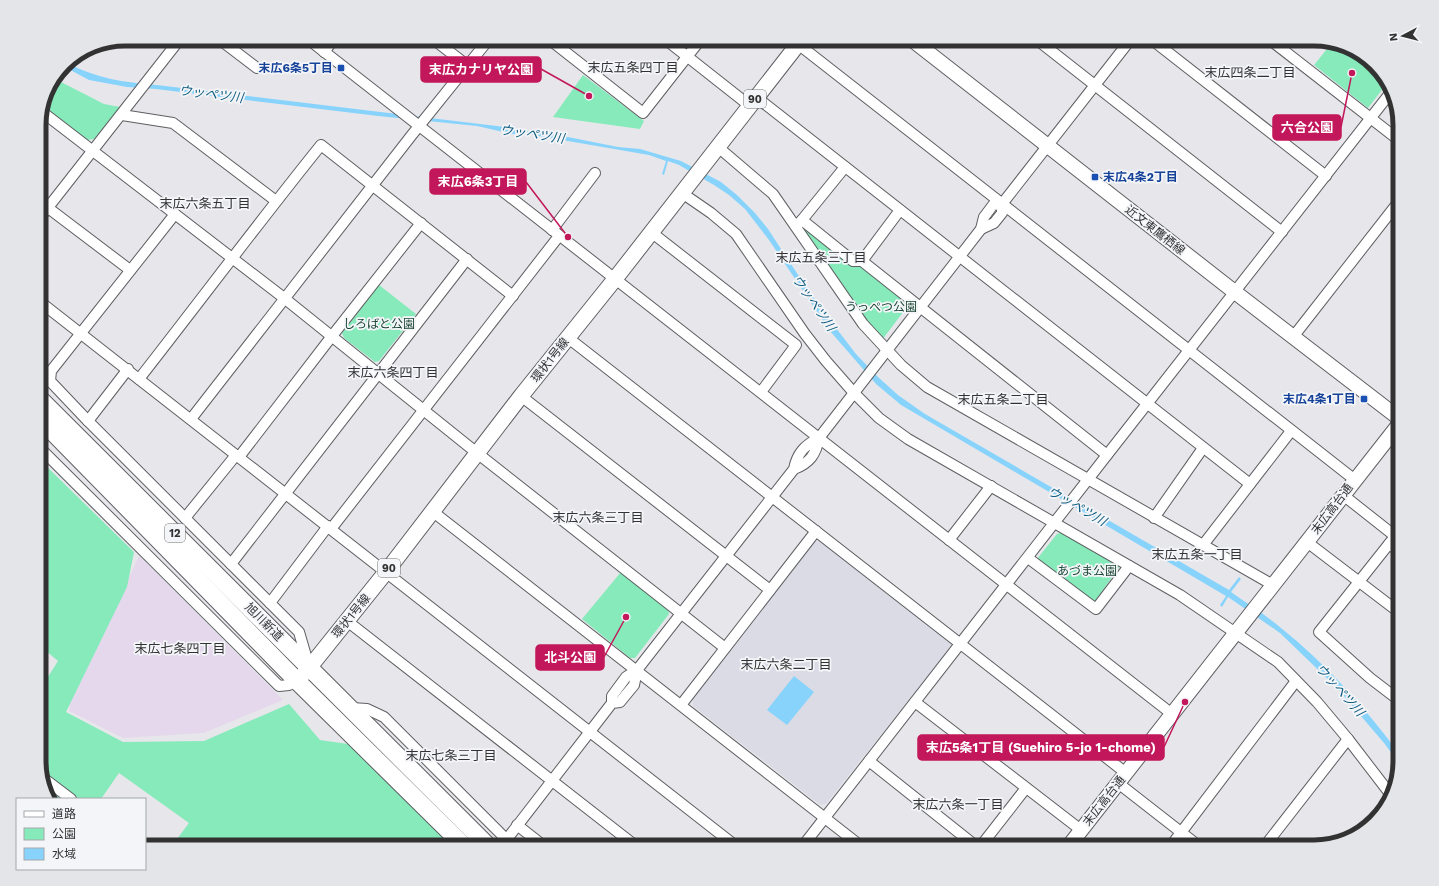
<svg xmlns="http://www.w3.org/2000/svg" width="1439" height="886" font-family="'Work Sans','Noto Sans JP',sans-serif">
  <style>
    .built { fill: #dadbe5 }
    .industrial { fill: #e5d8ec }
    .green { fill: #86eabb }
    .water { fill: #88d3fc }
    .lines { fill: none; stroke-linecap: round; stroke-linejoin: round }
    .street-casing { stroke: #5e5f62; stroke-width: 12 }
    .secondary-casing { stroke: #5e5f62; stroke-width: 16 }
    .primary-casing { stroke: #5e5f62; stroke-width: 17 }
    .highway-casing { stroke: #5e5f62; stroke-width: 19 }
    .street { stroke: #fff; stroke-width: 10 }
    .secondary { stroke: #fff; stroke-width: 14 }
    .primary { stroke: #fff; stroke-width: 15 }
    .highway { stroke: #fff; stroke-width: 17 }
    .transit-dot { fill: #1a4fb4; stroke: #f4f5f8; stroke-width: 1.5 }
    .labels { text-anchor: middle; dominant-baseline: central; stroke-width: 3.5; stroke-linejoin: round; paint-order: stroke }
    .shield { fill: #f4f5f8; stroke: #6c6c6e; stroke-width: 1 }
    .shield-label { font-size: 11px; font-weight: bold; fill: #323233 }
    .transit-label { font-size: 12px; font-weight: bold; fill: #164399; stroke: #f4f5f8; text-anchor: end }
    .street-label { font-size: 12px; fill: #323233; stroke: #f4f5f8 }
    .park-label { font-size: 12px; fill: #194532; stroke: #f4f5f8 }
    .neighbourhood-label { font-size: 13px; fill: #323233; stroke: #f4f5f8 }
    .water-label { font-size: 13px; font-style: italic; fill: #105e80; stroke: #f4f5f8 }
    .rim { fill: none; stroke: #323233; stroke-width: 5 }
    .leader { fill: none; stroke: #c2185b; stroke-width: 1.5 }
    .callout-dot { fill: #c2185b; stroke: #f4f5f8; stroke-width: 1.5 }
    .callout { fill: #c2185b; stroke: #c2185b; stroke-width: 1.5 }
    .callout-label { font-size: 13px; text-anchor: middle; font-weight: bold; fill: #fff }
  </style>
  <rect width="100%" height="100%" fill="#e7e7eb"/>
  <!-- built -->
  <polygon class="built" points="821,541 951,640 952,645 826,804 820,805 693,706 692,697 814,542"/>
  <!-- industrial -->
  <polygon class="industrial" points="139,556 283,700 204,733 123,738 69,711 70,703"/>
  <!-- green -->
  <g class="green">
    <polygon points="1331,44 1357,51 1388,82 1368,108 1314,65"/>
    <polygon points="583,75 644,121 640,129 553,117"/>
    <polygon points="55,79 104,104 120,107 94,139 87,140 42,106 46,92"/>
    <polygon points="805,227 849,265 866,267 910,303 882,340 864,319 802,229"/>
    <polygon points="379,285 416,314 379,361 375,362 344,338 342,333"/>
    <polygon points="39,459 134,552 127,587 66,712 123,742 204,741 289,704 320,740 348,744 453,847 171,847 189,823 119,773 101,799 49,799 39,766 39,691 58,661 39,645"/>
    <polygon points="1063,532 1120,566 1095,601 1091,602 1037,559 1057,534"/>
    <polygon points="621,572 668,609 669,614 635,658 630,658 582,619"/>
  </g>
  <!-- water -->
  <g class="water">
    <path d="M 67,63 C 99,79 122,82 157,85 L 505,127 L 509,130 L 548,133 L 618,147 L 640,149 L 681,161 L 721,182 L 737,195 L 755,213 L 768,229 L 808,290 L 836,328 L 856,354 L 878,377 L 898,395 L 925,414 L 1229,590 L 1239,577 L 1241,579 L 1231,592 C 1248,604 1266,615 1281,628 C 1326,664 1366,708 1400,755 L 1399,763 L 1384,743 L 1337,688 L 1280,633 L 1228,597 L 1222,607 L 1220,605 L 1226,596 L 901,405 L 876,384 L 830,331 L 769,240 L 745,209 L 729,195 L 714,185 L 679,165 L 668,161 L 664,175 L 662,174 L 666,161 L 649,155 L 533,135 L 512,134 L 477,126 L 378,116 L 156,89 L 127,87 L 89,80 L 63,66 Z"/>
    <polygon points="794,676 814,692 787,725 767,710"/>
  </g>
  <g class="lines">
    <defs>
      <g id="street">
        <polyline points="219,39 257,68"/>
        <polyline points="308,39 1172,714"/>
        <polyline points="433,39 468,66"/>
        <polyline points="549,39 643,113 701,39"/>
        <polyline points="665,39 750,106"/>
        <polyline points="1036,39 1282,232"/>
        <polyline points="1151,39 1326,176"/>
        <polyline points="1269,39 1400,141"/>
        <polyline points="798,44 1355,480"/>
        <polyline points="324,52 334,39"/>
        <polyline points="756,97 1250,484"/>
        <polyline points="41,111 284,298 477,453 725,648"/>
        <polyline points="122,115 173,123 276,201"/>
        <polyline points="718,147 773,194 863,324 901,365 927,387 1273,585"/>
        <polyline points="682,193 711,213 736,234 805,334 826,361 854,393 879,418 908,439 1180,595 1278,662 1317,702 1348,739 1391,795"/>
        <polyline points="39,201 130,270"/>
        <polyline points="175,214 51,371 50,381 88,421 299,632 308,663"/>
        <polyline points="39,219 180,39"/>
        <polyline points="802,220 845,167"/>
        <polyline points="796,226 802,220 853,261 862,261 900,210"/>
        <polyline points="981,229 994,223 1002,213 1002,204 1131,39"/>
        <polyline points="552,230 595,173"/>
        <polyline points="651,232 796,345 761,392"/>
        <polyline points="862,261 1107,455"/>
        <polyline points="39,301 737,847"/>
        <polyline points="567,337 1126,773"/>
        <polyline points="1293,337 1400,200"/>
        <path d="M 139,379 C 200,301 259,222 321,145 L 513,296"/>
        <polyline points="521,396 770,590"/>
        <polyline points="191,419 411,136 489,39"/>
        <polyline points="88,421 128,369"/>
        <polyline points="819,438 981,229 984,217 993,205 1002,204"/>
        <polyline points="39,447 279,686 289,685 297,681"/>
        <polyline points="239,457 332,336 421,223"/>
        <polyline points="1343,495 1395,536"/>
        <polyline points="432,511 862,847"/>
        <polyline points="185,518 236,455"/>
        <polyline points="1154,518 1203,448"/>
        <polyline points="331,529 559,236"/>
        <polyline points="1400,530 1319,632 1370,678 1400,701"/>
        <polyline points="949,540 991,486"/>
        <polyline points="1307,542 1400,613"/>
        <polyline points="1389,544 1400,552"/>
        <polyline points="1203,545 1291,431"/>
        <polyline points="1028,558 1096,609 1129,566"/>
        <polyline points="231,564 467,259"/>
        <polyline points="270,603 328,526"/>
        <polyline points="347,621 637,847"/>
        <polyline points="915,702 1081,830"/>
        <path d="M 612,703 L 612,696 L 626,677 L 637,670 L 794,469 C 797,453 805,445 819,438 C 816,454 810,463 794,469"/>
        <polyline points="681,705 816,531"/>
        <polyline points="351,708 367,709 384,717 514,847"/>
        <polyline points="869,761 977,847"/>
        <polyline points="42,777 71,799"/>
        <polyline points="1118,783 1200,847"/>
        <polyline points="1384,808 1389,802"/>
        <polyline points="517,825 545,847"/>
        <polyline points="507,839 612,703 620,702 634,685 637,670"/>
        <polyline points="802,847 1107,455 1391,92"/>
        <polyline points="980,847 1026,788"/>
        <polyline points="1170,847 1296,681"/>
        <polyline points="1264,847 1348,739"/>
      </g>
      <g id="secondary">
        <polyline points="911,39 1227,286 1400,419"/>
        <polyline points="1068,847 1400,423"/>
      </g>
      <polyline id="primary" points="297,681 309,668 386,572 521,396 615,279 802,39"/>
      <g id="highway">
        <polyline points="39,398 489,847"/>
        <polyline points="39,418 297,681 465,847"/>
      </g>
    </defs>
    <!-- street casing -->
    <use href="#street" class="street-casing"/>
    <!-- secondary casing -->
    <use href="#secondary" class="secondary-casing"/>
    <!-- primary casing -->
    <use href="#primary" class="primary-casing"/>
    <!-- highway casing -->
    <use href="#highway" class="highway-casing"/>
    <!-- street -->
    <use href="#street" class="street"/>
    <!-- secondary -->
    <use href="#secondary" class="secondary"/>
    <!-- primary -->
    <use href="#primary" class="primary"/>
    <!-- highway -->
    <use href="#highway" class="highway"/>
  </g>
  <!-- markers -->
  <g class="transit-dot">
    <rect x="337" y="64" width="8" height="8" rx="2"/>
    <rect x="1091" y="173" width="8" height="8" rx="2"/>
    <rect x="1360" y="395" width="8" height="8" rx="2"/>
  </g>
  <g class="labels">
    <!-- shield labels -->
    <g class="shield">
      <rect x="744" y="90" width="22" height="18" rx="3"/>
      <rect x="165" y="524" width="20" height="18" rx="3"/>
      <rect x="378" y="559" width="22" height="18" rx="3"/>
    </g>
    <g class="shield-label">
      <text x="755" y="99">90</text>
      <text x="175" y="533">12</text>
      <text x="389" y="568">90</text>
    </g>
    <!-- transit labels -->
    <g class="transit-label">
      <text x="333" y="68">末広6条5丁目</text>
      <text x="1103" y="177" text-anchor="start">末広4条2丁目</text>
      <text x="1356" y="399">末広4条1丁目</text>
    </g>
    <!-- street labels -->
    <g class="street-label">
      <text transform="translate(1155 230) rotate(38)">近文東鷹栖線</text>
      <text transform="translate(550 360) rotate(-52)">環状1号線</text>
      <text transform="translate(1332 509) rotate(-53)">末広高台通</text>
      <text transform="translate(351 616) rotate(-51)">環状1号線</text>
      <text transform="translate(264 622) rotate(45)">旭川新道</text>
      <text transform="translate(1104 801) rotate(-52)">末広高台通</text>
    </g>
    <!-- park labels -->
    <g class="park-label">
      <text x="881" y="307">うっぺつ公園</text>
      <text x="379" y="324">しろばと公園</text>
      <text x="1087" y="571">あづま公園</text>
    </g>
    <!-- neighbourhood labels -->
    <g class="neighbourhood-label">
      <text x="633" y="67">末広五条四丁目</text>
      <text x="1250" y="72">末広四条二丁目</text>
      <text x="205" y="203">末広六条五丁目</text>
      <text x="821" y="257">末広五条三丁目</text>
      <text x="393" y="372">末広六条四丁目</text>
      <text x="1003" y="399">末広五条二丁目</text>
      <text x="598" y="517">末広六条三丁目</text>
      <text x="1197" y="554">末広五条一丁目</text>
      <text x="180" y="648">末広七条四丁目</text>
      <text x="786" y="664">末広六条二丁目</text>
      <text x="451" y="755">末広七条三丁目</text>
      <text x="958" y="804">末広六条一丁目</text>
    </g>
    <!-- water labels -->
    <g class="water-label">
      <text transform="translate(211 94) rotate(7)">ウッペツ川</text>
      <text transform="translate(532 134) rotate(8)">ウッペツ川</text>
      <text transform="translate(814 303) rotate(55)">ウッペツ川</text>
      <text transform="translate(1077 506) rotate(30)">ウッペツ川</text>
      <text transform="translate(1340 690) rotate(48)">ウッペツ川</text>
    </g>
  </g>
  <!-- crop -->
  <path d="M0 0H1439V886H0ZM125 46H1314A79 79 0 0 1 1393 125V761A79 79 0 0 1 1314 840H125A79 79 0 0 1 46 761V125A79 79 0 0 1 125 46Z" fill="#e4e5e8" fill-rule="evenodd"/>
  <path class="rim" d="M125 46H1314A79 79 0 0 1 1393 125V761A79 79 0 0 1 1314 840H125A79 79 0 0 1 46 761V125A79 79 0 0 1 125 46Z"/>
  <!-- callouts -->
  <path class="leader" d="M589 96L541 69M1352 73L1341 127M568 237L526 182M626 617L604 657M1185 702L1164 747"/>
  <g class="callout-dot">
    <circle cx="589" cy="96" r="4"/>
    <circle cx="1352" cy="73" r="4"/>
    <circle cx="568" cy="237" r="4"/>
    <circle cx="626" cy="617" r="4"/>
    <circle cx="1185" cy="702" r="4"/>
  </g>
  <g class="callout">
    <rect x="421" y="57" width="120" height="25" rx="4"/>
    <rect x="1273" y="115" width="68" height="25" rx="4"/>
    <rect x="430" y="169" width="96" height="25" rx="4"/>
    <rect x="536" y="645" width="68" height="25" rx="4"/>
    <rect x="918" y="735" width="246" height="25" rx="4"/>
  </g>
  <g class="callout-label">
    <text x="481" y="74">末広カナリヤ公園</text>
    <text x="1307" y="132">六合公園</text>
    <text x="478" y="186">末広6条3丁目</text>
    <text x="570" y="662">北斗公園</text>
    <text x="1041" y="752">末広5条1丁目 (Suehiro 5-jo 1-chome)</text>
  </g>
  <!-- legend -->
  <rect x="16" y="798" width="130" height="72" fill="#f4f5f8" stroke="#a6a7a9"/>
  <rect x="24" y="811" width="20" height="6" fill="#ffffff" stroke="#a6a7a9"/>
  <text x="52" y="818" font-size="12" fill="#323233">道路</text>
  <rect x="24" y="828" width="20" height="12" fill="#86eabb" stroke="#a6a7a9"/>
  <text x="52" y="838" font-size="12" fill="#323233">公園</text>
  <rect x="24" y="848" width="20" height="12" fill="#88d3fc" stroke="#a6a7a9"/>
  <text x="52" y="858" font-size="12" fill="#323233">水域</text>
  <!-- north arrow -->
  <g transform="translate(1403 36) rotate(263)" stroke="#f4f5f8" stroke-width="3" paint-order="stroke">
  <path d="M0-3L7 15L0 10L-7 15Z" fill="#323233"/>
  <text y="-6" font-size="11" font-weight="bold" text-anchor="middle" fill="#323233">N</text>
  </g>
</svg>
